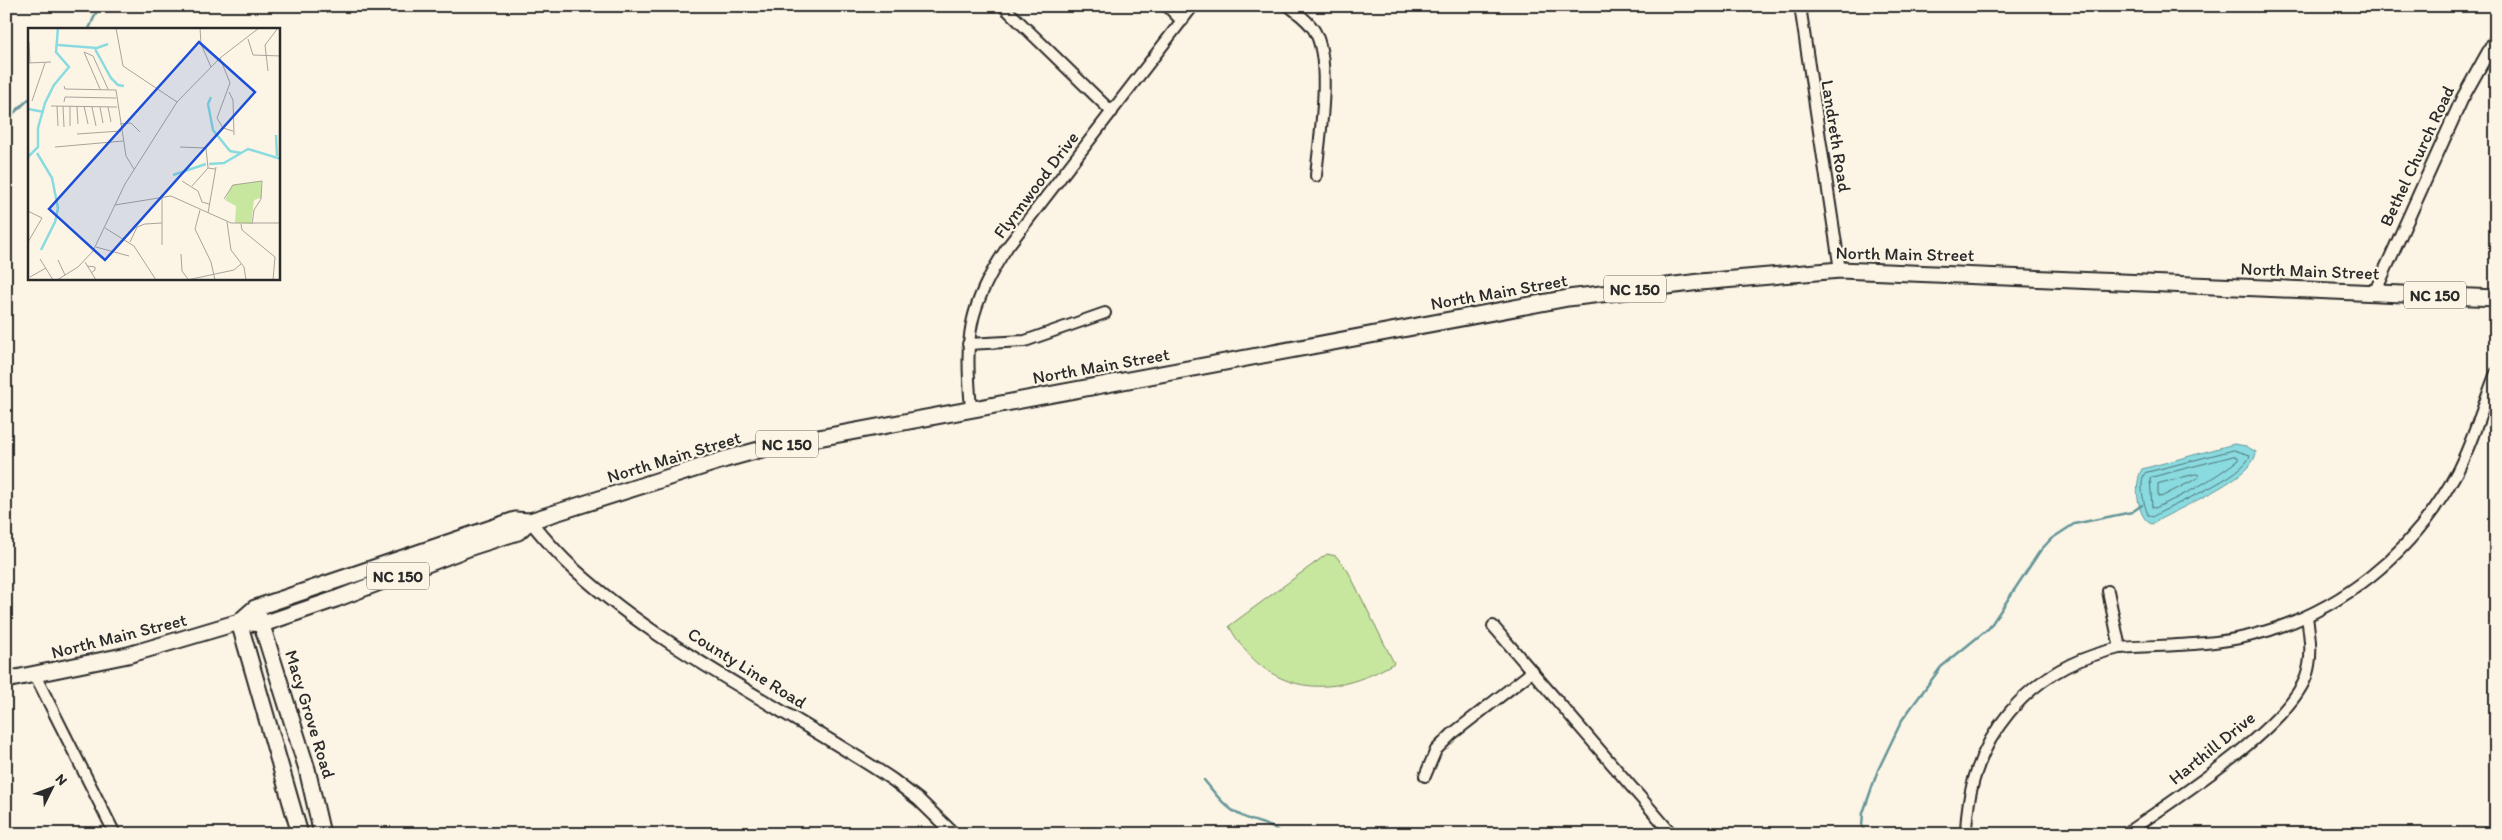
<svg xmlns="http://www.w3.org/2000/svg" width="2502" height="840" font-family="Itim,sans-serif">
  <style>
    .green { fill: #c7e69e; stroke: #798864 }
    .water { fill: #89dbe0; stroke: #639598 }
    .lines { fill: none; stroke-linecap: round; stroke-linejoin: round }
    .shore { stroke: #517173; stroke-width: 1 }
    .stream { stroke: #639598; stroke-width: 2.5 }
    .minor-casing { stroke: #2b2b2b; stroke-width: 14 }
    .tertiary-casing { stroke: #2b2b2b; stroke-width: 15 }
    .primary-casing { stroke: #2b2b2b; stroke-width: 19 }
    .minor { stroke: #fcf5e5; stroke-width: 10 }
    .tertiary { stroke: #fcf5e5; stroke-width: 11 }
    .primary { stroke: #fcf5e5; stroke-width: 15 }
    .labels { text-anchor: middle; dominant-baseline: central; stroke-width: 4.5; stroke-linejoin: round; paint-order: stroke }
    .shield { fill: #fcf5e5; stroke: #6a6863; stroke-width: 1 }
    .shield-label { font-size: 16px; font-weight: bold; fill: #2b2b2b }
    .street-label { font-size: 18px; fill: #2b2b2b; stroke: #fcf5e5 }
    .inset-river { fill: none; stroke: #89dbe0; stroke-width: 2.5 }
    .inset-road { fill: none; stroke: #a8a49b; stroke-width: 1 }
    .view { fill: #1d4ed8; fill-opacity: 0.15; stroke: #1d4ed8; stroke-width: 2.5 }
    .inset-edge { fill: none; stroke: #2b2b2b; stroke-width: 2.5 }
  </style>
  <rect width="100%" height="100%" fill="#fcf5e5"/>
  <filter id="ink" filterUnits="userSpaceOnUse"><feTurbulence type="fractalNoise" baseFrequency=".02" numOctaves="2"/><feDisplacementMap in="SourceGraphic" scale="10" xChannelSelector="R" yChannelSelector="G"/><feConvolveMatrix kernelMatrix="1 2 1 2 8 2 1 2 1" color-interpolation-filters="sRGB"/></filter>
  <g filter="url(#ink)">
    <!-- green -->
    <path class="green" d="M 1327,554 L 1336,556 L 1348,571 L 1394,663 C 1331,701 1266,695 1229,626 Z"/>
    <!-- water -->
    <path class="water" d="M 2234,444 L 2246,446 L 2256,452 C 2255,478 2173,510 2152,524 C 2136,519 2134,481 2142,469 Z"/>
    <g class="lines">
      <!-- shore -->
      <g class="shore">
        <path d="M 2234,450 L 2250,455 C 2246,476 2171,505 2152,517 L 2148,515 C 2144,504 2138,483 2145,473 Z"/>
        <path d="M 2234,456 L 2238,457 L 2238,460 C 2212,480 2185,495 2155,508 L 2152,507 L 2150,478 Z"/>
        <polygon points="2196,474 2199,475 2198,478 2161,497 2158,496 2158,484"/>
      </g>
      <!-- stream -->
      <g class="stream">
        <polyline points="89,29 99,6"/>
        <polyline points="6,120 29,99"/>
        <path d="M 1204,780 C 1214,792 1225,808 1240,815 C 1254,823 1270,823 1282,834"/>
        <polyline points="1866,834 1862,826 1863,813 1878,770 1902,720 1941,667 1989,628 2040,551 2051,539 2074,524 2132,512 2142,505"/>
      </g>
      <defs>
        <g id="minor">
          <polyline points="1003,6 1112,112"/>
          <polyline points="1167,6 1182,21"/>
          <path d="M 1289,6 C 1297,13 1308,20 1314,30 C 1333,61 1319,140 1316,176"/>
          <polyline points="1800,6 1840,270"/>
          <polyline points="968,344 1025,341 1105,313"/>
          <path d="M 971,409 C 965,337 967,308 1008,246 L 1193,6"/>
          <polyline points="2108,591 2120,648"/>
          <polyline points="1493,626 1672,834"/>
          <polyline points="35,675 115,834"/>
          <polyline points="1425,776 1436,750 1452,734 1533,671"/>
          <path d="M 1966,834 C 1968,739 2028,667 2120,648 C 2161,645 2209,646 2249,636 C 2339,614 2413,554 2457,472 C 2473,442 2483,405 2496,373"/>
          <path d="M 2125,834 C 2172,801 2286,729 2306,677 C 2313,657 2310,637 2307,617"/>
        </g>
        <g id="tertiary">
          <polyline points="2375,292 2462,99 2496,38"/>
          <path d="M 530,521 C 544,538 558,554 574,569 C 667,654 789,710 893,780 L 919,800 L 954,834"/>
        </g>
        <g id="primary">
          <polyline points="259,616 307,769 322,834"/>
          <polyline points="239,622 255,608 515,520 530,521 726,459 770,447 1568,298 1700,282 1840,270 2496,298"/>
          <polyline points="239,622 300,834"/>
          <polyline points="6,680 128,655 239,622 263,624 336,599 474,546 518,532 530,521"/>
        </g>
      </defs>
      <!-- minor casing -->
      <use href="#minor" class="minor-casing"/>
      <!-- tertiary casing -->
      <use href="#tertiary" class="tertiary-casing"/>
      <!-- primary casing -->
      <use href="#primary" class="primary-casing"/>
      <!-- minor -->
      <use href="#minor" class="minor"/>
      <!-- tertiary -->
      <use href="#tertiary" class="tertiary"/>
      <!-- primary -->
      <use href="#primary" class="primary"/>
    </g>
  </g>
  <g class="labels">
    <!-- shield labels -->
    <g class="shield">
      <rect x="1604" y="275.5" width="62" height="27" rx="4"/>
      <rect x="2404" y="281.5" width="62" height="27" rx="4"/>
      <rect x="756" y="430.5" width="62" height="27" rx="4"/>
      <rect x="367" y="562.5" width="62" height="27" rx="4"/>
    </g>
    <g class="shield-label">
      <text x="1635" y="289">NC 150</text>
      <text x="2435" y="295">NC 150</text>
      <text x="787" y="444">NC 150</text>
      <text x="398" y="576">NC 150</text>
    </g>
    <!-- street labels -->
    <g class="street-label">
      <text transform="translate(1836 136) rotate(81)">Landreth Road</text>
      <text transform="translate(2417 156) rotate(-65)">Bethel Church Road</text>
      <text transform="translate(1036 185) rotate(-53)">Flynnwood Drive</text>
      <text transform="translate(1905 254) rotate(1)">North Main Street</text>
      <text transform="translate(2310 271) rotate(2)">North Main Street</text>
      <text transform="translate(1499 292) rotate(-10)">North Main Street</text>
      <text transform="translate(1101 366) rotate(-10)">North Main Street</text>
      <text transform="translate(674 457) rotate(-17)">North Main Street</text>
      <text transform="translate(119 636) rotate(-14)">North Main Street</text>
      <text transform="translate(747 668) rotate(32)">County Line Road</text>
      <text transform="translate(310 714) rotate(73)">Macy Grove Road</text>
      <text transform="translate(2212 748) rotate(-39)">Harthill Drive</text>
    </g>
  </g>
  <!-- overview -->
  <g transform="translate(28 28)">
    <rect width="252" height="252" fill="#fcf5e5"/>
    <path d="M 233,153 L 233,170 L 226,172 L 223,196 L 207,195 L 208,178 L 197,172 L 204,157 Z" fill="#c7e69e"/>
    <path class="inset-river" d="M 30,17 L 69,20 L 80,16M 67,21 L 83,50 L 90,57 L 96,58M 183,69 L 180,76 L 185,102 L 202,123 L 213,125M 0,81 L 16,84M 248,107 L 249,128M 9,125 L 24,150 L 30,180 L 27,194 L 13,222M 0,129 L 10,119 L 10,100 L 17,75 L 26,57 L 41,39 L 28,24 L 30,0M 181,136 L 196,135 L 220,121 L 253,131M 145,147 L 178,136"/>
    <path class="inset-road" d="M 88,0 L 95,38 L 149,74M 172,0 L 173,16 L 183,39M 220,11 L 225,27 L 253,28M 1,14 L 2,35M 56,24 L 65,28 L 80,61M 56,24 L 72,61M 192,30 L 202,55 L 189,90 L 195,100 L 205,103M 0,35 L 23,34M 240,43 L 237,17 L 250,0M 36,58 L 37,61 L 88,62 L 98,128 L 106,141M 201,64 L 205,72 L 206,107M 4,73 L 17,35M 36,74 L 37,69 L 88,70M 23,78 L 89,79M 29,78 L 30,98M 35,78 L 36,99M 42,78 L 42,98M 56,78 L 60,96M 49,79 L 50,96M 64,79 L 68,98M 72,79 L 75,95M 80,79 L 83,94M 92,96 L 103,95 L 112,104M 49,106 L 93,103M 27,119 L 95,113M 152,119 L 178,120 L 180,140 L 187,141M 154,153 L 170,163 L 174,174 L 181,176M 164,158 L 180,140M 134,167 L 134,217M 196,171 L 205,157 L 234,153 L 233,171 L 226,182 L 224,196M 87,177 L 143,168 L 203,195 L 253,195M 172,182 L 167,201 L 183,234 L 187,252M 0,183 L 14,190 L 0,214M 180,185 L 188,139M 199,194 L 203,222 L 216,239 L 218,252M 213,196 L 214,202 L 247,229 L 245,252M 77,200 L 106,218 L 128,252M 102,214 L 109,199 L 117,196 L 134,195M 68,219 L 101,228M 153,226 L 154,243 L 160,251M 12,231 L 25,252M 30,232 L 37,247M 57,234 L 68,252M 59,238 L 67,239 L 67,242 L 63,245M 2,249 L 18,240M 29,252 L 50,239 L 65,223 L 97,156 L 149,74 L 192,30 L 231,0M 159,252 L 206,242 L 213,236"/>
    <path class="view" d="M 171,14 L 227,64 L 77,232 L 21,181 Z"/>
    <rect width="252" height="252" class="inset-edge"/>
  </g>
  <!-- margin -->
  <rect width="2502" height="840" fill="none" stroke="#fcf5e5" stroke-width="25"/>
  <rect x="12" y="12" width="2477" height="815" fill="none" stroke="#2b2b2b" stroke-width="2" filter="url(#ink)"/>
  <!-- north arrow -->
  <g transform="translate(52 788) rotate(48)" stroke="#fcf5e5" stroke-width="4" paint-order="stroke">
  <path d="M0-4L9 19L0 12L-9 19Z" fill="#2b2b2b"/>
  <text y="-8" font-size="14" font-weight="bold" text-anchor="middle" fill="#2b2b2b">N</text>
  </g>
</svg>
